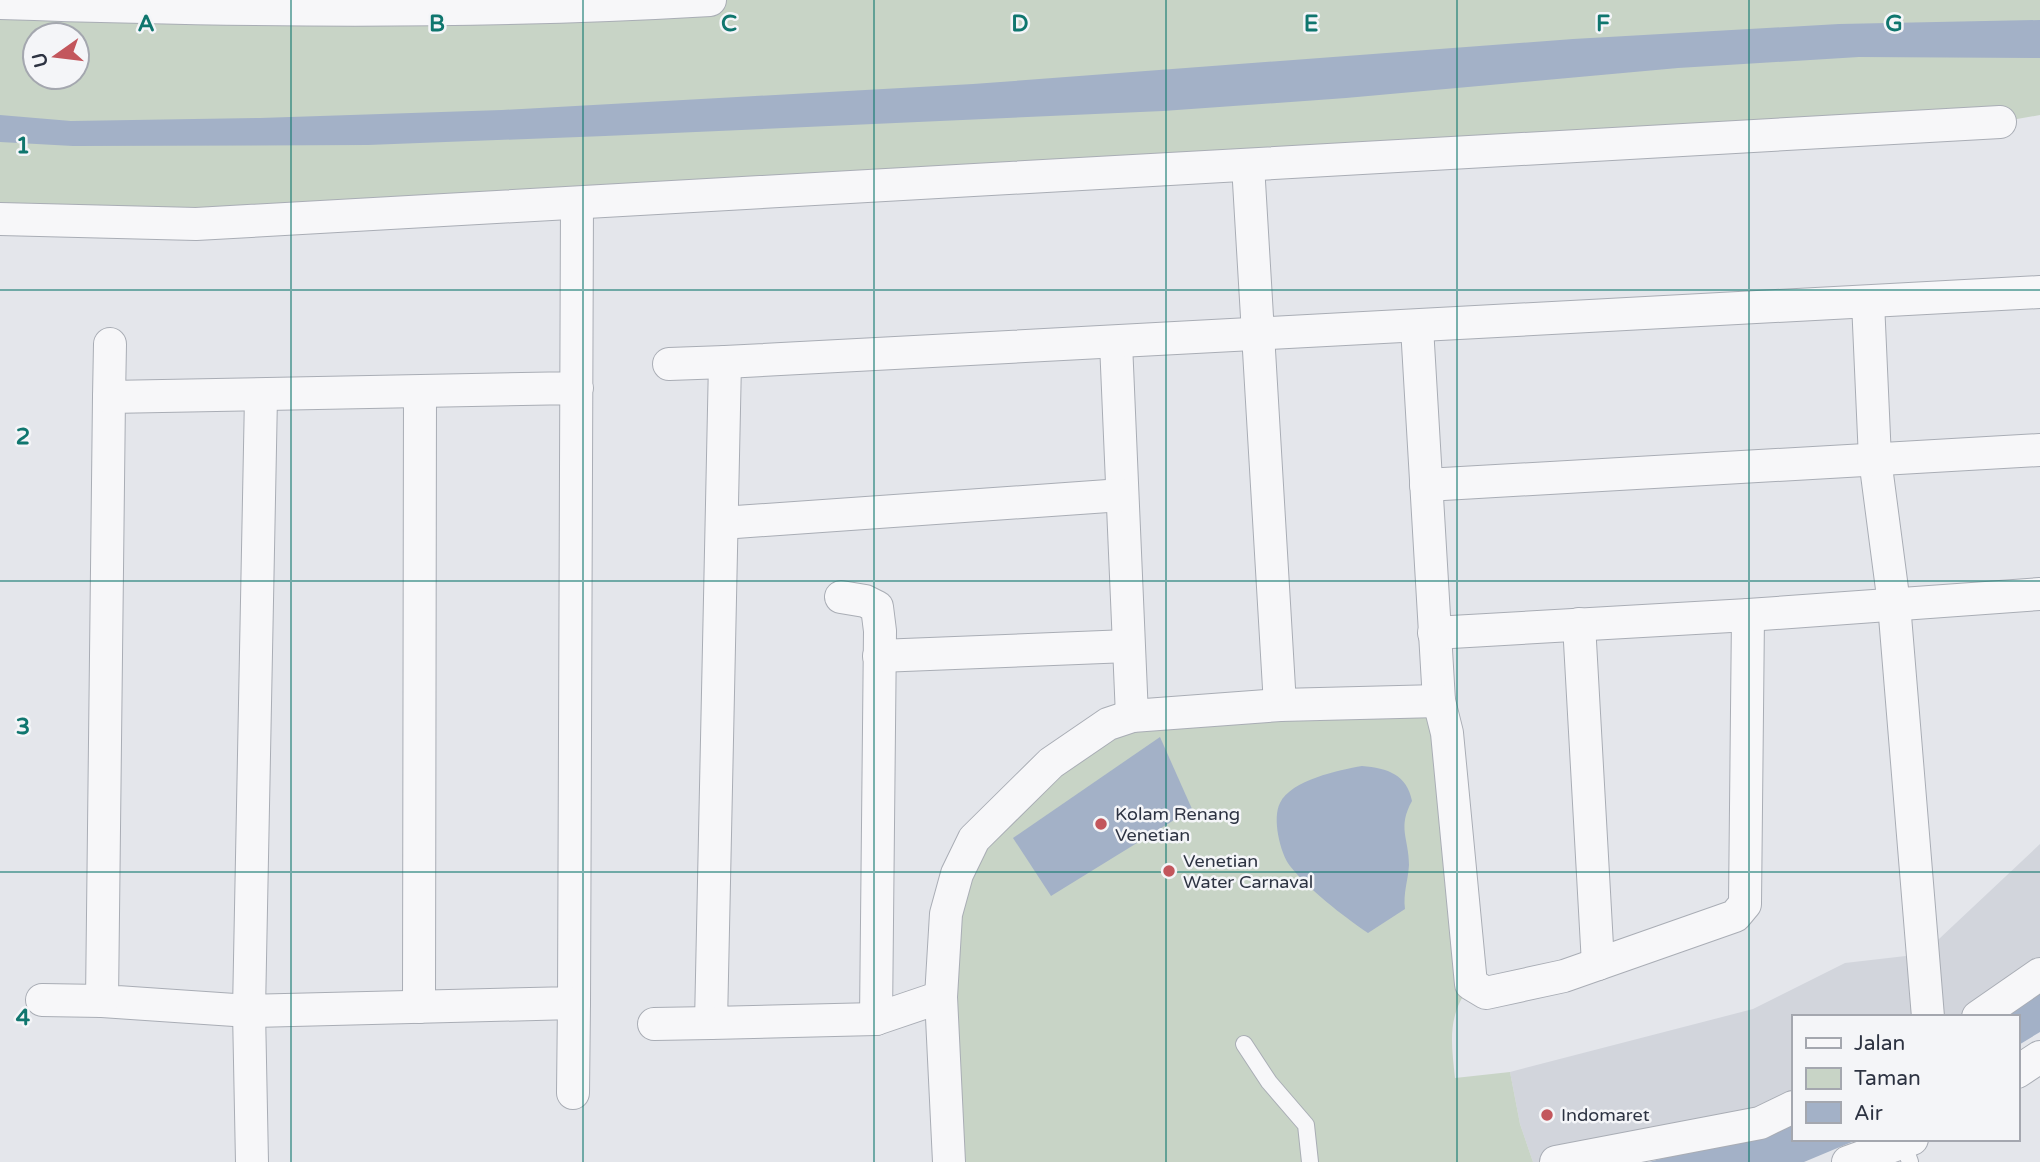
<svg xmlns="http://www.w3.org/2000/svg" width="2040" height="1162" font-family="'Varela Round',sans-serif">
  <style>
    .built { fill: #d2d5dc }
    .green { fill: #c8d4c6; fill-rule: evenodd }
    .water { fill: #a3b1c7 }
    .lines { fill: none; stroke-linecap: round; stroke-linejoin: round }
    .lane-casing { stroke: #a9adb5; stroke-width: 18 }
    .street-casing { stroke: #a9adb5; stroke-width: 34 }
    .lane { stroke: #f7f7f9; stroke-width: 16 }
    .street { stroke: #f7f7f9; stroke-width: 32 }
    .grid { fill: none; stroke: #0f766e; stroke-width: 2; stroke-opacity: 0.55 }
    .poi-dot { fill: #c3565c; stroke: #f4f5f8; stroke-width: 2.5 }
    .labels { text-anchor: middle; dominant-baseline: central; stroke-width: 5; stroke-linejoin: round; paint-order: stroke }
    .poi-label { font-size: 18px; fill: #2d3342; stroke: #f4f5f8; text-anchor: start }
    .grid-label { font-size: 23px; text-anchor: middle; font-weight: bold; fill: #0f766e; stroke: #f4f5f8; stroke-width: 5; stroke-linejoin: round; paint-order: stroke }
  </style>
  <rect width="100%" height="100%" fill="#e4e6eb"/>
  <!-- built -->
  <polygon class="built" points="2040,844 2040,974 1978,1017 1793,1017 1793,1107 1556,1162 1533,1162 1520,1124 1510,1072 1753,1009 1845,963 1923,954"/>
  <!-- green -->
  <g class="green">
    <path d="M 710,0 L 2040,0 L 2040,115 L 2000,122 L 0,219 L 0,3 ZM 35,35 L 77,35 L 77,77 L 35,77 Z"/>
    <path d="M 1438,701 L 1471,984 C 1447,1016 1451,1040 1455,1078 L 1510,1072 L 1520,1124 L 1533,1162 L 953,1162 L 957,874 L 1108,724 Z"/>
  </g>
  <!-- water -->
  <g class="water">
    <polygon points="2040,20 2040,58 1859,57 1678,68 1346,98 1163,111 605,136 368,145 73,146 0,142 0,115 71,121 260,118 502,110 973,84 1573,39 1839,24"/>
    <polygon points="1160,737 1192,809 1051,896 1013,838"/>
    <path d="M 1362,766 C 1388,768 1407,775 1412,801 C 1397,828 1409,838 1409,865 C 1408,881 1403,893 1405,909 L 1368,933 C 1343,916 1308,889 1290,866 C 1280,853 1272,818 1280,803 C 1291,780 1339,770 1362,766 Z"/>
    <polygon points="2040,991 2040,1032 2017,1046 2017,1017 2002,1017"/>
    <polygon points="1793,1124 1793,1139 1859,1139 1804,1162 1649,1162"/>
  </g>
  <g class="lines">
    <defs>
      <g id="lane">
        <polyline points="1244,1044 1269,1082 1306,1125 1310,1162"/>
        <polyline points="1904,1145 1910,1162"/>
      </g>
      <g id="street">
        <path d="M 0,3 C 236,11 474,14 710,0"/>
        <polyline points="1248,165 1280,705"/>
        <polyline points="0,219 196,224 2000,122"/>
        <polyline points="1868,302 1875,459 1894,604 1928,1017"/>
        <polyline points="1417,327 1439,701 1447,733 1471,984 1486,993 1564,976 1735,916 1745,904 1748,615"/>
        <polyline points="1116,343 1132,716"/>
        <polyline points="669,364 725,362"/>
        <polyline points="577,388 109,397 102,1001 249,1011 574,1003 577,203"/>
        <polyline points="109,397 110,344"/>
        <polyline points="1426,485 2040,450"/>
        <polyline points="722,523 1122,495"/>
        <polyline points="841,597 865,601 877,607 880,631 876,1019"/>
        <polyline points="1579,624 1598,964"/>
        <polyline points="1434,633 1748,615 2040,594"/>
        <polyline points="879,656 1128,646"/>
        <polyline points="941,997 876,1019 711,1023 725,362 2040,292"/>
        <polyline points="42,1000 102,1001"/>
        <polyline points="419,1007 420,392"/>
        <polyline points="1978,1017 2040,974"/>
        <polyline points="654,1024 711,1023"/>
        <polyline points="2017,1072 2040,1057"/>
        <polyline points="573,1093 574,1003"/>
        <polyline points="252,1162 249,1011 261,396"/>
        <polyline points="949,1162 941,997 946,914 957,874 974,839 1051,763 1108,724 1132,716 1280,705 1439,701"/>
        <polyline points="1556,1162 1760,1123 1793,1107"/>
        <polyline points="1848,1162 1912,1139"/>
      </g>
    </defs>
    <!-- lane casing -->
    <use href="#lane" class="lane-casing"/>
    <!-- street casing -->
    <use href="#street" class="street-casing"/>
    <!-- lane -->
    <use href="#lane" class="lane"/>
    <!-- street -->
    <use href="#street" class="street"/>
  </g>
  <!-- grid -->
  <path class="grid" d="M 291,0 L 291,1162M 583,0 L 583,1162M 874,0 L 874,1162M 1166,0 L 1166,1162M 1457,0 L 1457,1162M 1749,0 L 1749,1162M 0,290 L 2040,290M 0,581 L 2040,581M 0,872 L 2040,872"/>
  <!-- markers -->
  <g class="poi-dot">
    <circle cx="1101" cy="824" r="7"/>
    <circle cx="1169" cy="871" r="7"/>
    <circle cx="1547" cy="1115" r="7"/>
  </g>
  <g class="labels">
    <!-- poi labels -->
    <g class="poi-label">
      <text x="1115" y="814">Kolam Renang<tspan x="1115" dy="21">Venetian</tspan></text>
      <text x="1183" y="861">Venetian<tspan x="1183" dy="21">Water Carnaval</tspan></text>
      <text x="1561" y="1115">Indomaret</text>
    </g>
  </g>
  <g class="grid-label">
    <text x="146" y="31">A</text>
    <text x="437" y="31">B</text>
    <text x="729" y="31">C</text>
    <text x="1020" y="31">D</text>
    <text x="1311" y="31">E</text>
    <text x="1603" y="31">F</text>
    <text x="1894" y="31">G</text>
    <text x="23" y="153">1</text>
    <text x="23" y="444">2</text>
    <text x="23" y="734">3</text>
    <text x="23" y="1025">4</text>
  </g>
  <!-- legend -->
  <rect x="1792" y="1015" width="228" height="126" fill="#f4f5f8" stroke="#a4a7af" stroke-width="2"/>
  <rect x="1806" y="1038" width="35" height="10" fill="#f7f7f9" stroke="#a4a7af" stroke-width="2"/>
  <text x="1854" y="1050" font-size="21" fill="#2d3342">Jalan</text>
  <rect x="1806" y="1068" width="35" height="21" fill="#c8d4c6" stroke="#a4a7af" stroke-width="2"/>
  <text x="1854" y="1085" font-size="21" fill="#2d3342">Taman</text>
  <rect x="1806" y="1102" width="35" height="21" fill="#a3b1c7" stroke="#a4a7af" stroke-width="2"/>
  <text x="1854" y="1120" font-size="21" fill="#2d3342">Air</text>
  <!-- north arrow -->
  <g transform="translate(56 56) rotate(256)"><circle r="33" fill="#f4f5f8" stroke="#a4a7af" stroke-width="2"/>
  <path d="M0-5L12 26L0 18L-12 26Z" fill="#c3565c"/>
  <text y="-10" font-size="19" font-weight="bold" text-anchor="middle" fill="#2d3342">U</text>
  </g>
</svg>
